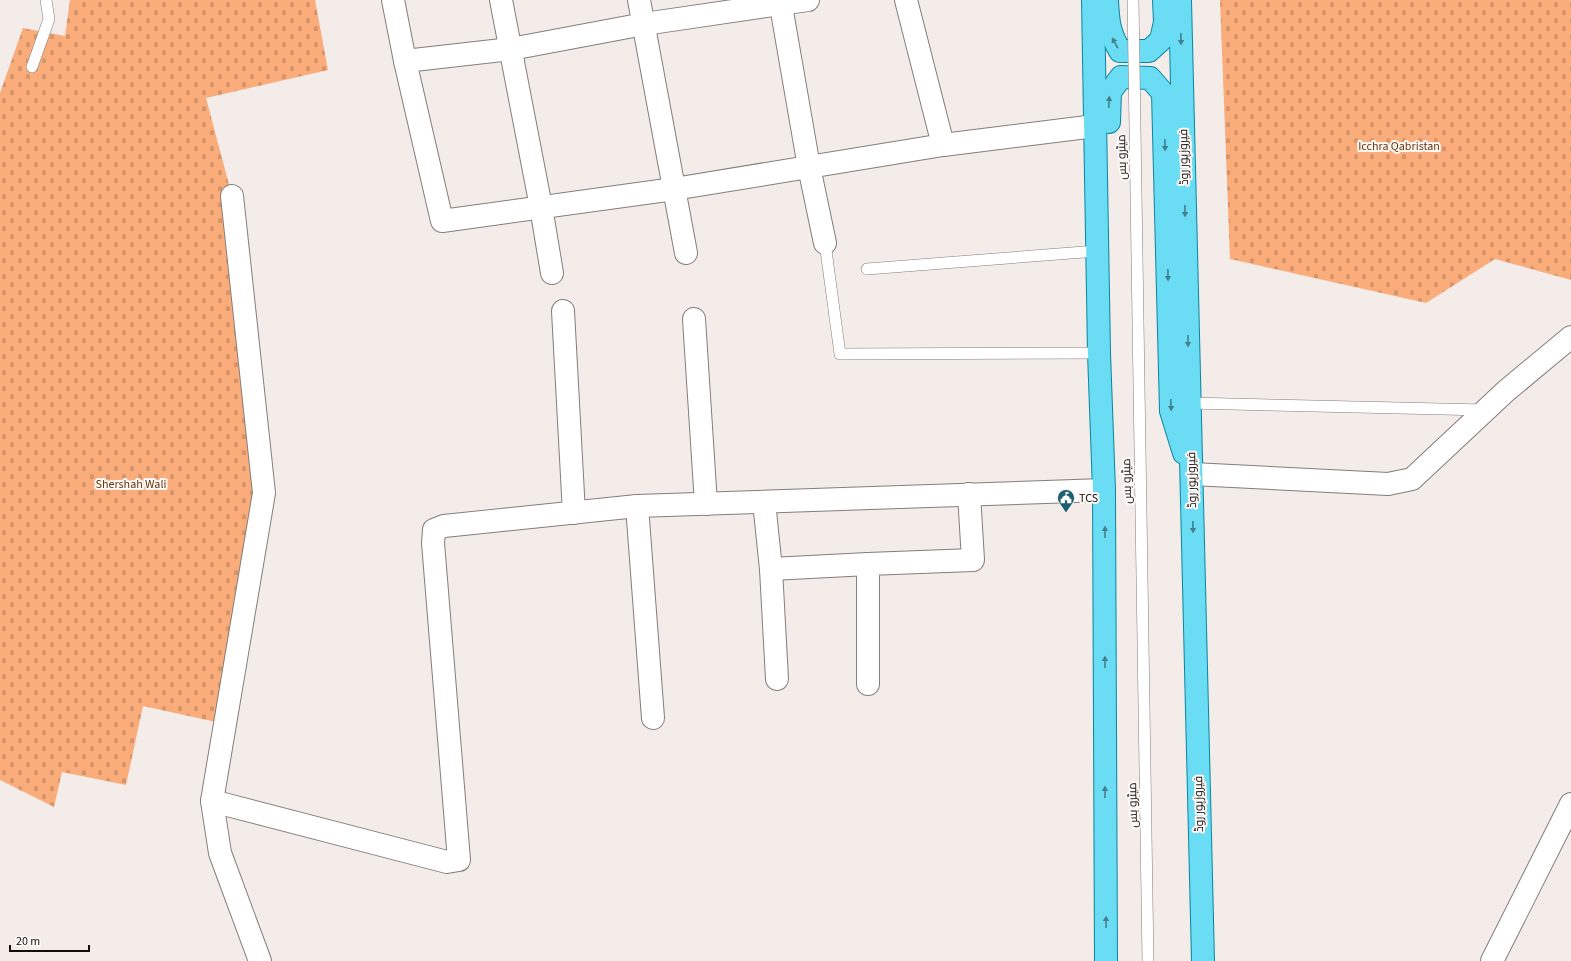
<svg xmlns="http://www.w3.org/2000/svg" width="1571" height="961" font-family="'Source Sans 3',Cairo,sans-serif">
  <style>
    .cemetery { fill: url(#cemetery-stones) }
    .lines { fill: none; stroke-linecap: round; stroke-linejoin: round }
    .service-casing { stroke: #837e7b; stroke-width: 12 }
    .minor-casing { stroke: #837e7b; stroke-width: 24 }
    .tertiary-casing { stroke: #837e7b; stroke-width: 24 }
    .primary-casing { stroke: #0a859f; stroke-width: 24 }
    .service { stroke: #fff; stroke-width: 11 }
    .minor { stroke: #fff; stroke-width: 22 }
    .tertiary { stroke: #fff; stroke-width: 22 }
    .primary { stroke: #6adcf4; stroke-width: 22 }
    .service-bridge-casing { stroke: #837e7b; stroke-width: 12; stroke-linecap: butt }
    .service-bridge { stroke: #fff; stroke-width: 11 }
    .oneway { fill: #42808c }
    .labels { text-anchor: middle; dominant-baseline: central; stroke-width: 4; stroke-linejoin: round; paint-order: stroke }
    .park-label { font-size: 12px; fill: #66340d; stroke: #fffaf7 }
    .street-label { font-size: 12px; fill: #110f0e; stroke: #fffaf7 }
    .poi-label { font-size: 12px; fill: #110f0e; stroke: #fffaf7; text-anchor: start }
  </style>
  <defs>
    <pattern id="cemetery-stones" width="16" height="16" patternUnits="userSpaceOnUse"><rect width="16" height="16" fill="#faad7b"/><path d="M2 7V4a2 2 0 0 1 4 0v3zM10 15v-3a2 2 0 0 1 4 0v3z" fill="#d59469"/></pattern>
  </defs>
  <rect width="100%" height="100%" fill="#f3ece9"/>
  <!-- cemetery -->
  <g class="cemetery">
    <polygon points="70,0 315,0 328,70 206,98 232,196 264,493 225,724 143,706 126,785 62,772 54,807 0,780 0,93 23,28 65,36"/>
    <polygon points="1220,0 1571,0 1571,280 1495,259 1426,303 1230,259"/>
  </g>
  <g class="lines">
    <defs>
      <g id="service">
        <polyline points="32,67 49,19 46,0"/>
        <polyline points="825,243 840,354 1099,353"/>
        <polyline points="867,269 1097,251"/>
        <polyline points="1190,403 1485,410"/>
      </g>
      <g id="minor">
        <polyline points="393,0 405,61 442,221 674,189 943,145 1095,126"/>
        <polyline points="501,0 541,207 552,273"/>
        <polyline points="639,0 686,253"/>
        <polyline points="780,0 809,167 825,243"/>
        <polyline points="906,0 943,145"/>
        <polyline points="405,61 511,49 644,24 808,0"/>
        <polyline points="232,196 264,493 212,801 220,853 260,961"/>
        <polyline points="563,311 574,513"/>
        <polyline points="694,319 706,504"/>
        <polyline points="1192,474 1388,484 1412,479 1506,391 1571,337"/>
        <polyline points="764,502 771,569 777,679"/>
        <polyline points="637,506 653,718"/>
        <polyline points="771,569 868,564"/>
        <polyline points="868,684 868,564 973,560 969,494"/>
        <polyline points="212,801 447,862 459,860 433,543 434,530 444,526 637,506 1104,490"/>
      </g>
      <polyline id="tertiary" points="1492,961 1571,804"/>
      <g id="primary">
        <polyline points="1093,0 1099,353 1104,490 1106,961"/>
        <path d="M 1107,0 C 1108,22 1109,32 1120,51 L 1149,51 L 1161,40 L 1165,22 L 1164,0"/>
        <polyline points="1180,0 1203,961"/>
        <polyline points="1109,122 1110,92 1121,77 1150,78 1163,93 1171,411 1184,453"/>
      </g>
    </defs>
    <!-- service casing -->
    <use href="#service" class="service-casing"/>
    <!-- minor casing -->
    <use href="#minor" class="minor-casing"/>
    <!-- tertiary casing -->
    <use href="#tertiary" class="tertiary-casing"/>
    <!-- primary casing -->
    <use href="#primary" class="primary-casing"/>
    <!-- service -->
    <use href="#service" class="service"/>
    <!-- minor -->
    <use href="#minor" class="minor"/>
    <!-- tertiary -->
    <use href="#tertiary" class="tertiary"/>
    <!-- primary -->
    <use href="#primary" class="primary"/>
    <defs>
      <polyline id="service-bridge" points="1133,0 1148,961"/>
    </defs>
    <!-- service-bridge casing -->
    <use href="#service-bridge" class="service-bridge-casing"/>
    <!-- service-bridge -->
    <use href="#service-bridge" class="service-bridge"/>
  </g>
  <!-- one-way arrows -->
  <defs><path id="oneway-solid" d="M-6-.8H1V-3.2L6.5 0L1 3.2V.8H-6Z"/></defs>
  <g class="oneway">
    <use href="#oneway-solid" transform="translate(1181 39) rotate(89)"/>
    <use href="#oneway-solid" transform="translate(1115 43) rotate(-119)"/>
    <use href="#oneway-solid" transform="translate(1109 102) rotate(-87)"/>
    <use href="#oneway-solid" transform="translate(1165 145) rotate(89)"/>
    <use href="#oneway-solid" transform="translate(1185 211) rotate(89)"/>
    <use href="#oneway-solid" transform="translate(1168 275) rotate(89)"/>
    <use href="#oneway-solid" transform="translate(1188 341) rotate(89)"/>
    <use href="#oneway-solid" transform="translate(1171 405) rotate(88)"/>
    <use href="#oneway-solid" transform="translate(1193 527) rotate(89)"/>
    <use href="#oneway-solid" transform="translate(1105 532) rotate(-90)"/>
    <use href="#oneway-solid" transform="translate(1105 662) rotate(-90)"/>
    <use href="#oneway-solid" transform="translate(1105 792) rotate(-90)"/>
    <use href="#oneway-solid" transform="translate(1106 922) rotate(-90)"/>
  </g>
  <!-- icons -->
  <defs>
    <symbol id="civic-pin" viewBox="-11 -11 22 30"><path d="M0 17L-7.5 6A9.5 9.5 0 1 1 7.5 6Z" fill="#1b5f72" stroke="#fffaf7"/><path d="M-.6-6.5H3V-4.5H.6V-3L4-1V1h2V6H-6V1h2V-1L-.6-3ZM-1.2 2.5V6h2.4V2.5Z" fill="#fff"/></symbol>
  </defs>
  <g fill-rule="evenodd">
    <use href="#civic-pin" x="1056" y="488" width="20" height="27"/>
  </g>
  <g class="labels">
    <!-- park labels -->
    <g class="park-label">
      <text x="1399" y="146">Icchra Qabristan</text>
      <text x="131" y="484">Shershah Wali</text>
    </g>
    <!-- street labels -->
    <g class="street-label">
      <text transform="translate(1122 157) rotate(-91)">میٹرو بس</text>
      <text transform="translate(1184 157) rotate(-91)">فیروزپور روڈ</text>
      <text transform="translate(1192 480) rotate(-91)">فیروزپور روڈ</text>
      <text transform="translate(1127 481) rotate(-91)">میٹرو بس</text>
      <text transform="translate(1199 804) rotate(-91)">فیروزپور روڈ</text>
      <text transform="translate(1133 805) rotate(-91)">میٹرو بس</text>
    </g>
    <!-- poi labels -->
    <g class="poi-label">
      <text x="1079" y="498">TCS</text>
    </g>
  </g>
  <!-- scale -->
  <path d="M10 945v6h79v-6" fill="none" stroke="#110f0e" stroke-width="2"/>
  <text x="16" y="945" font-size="12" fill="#110f0e" stroke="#fffaf7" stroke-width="3" paint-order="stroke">20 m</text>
</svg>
